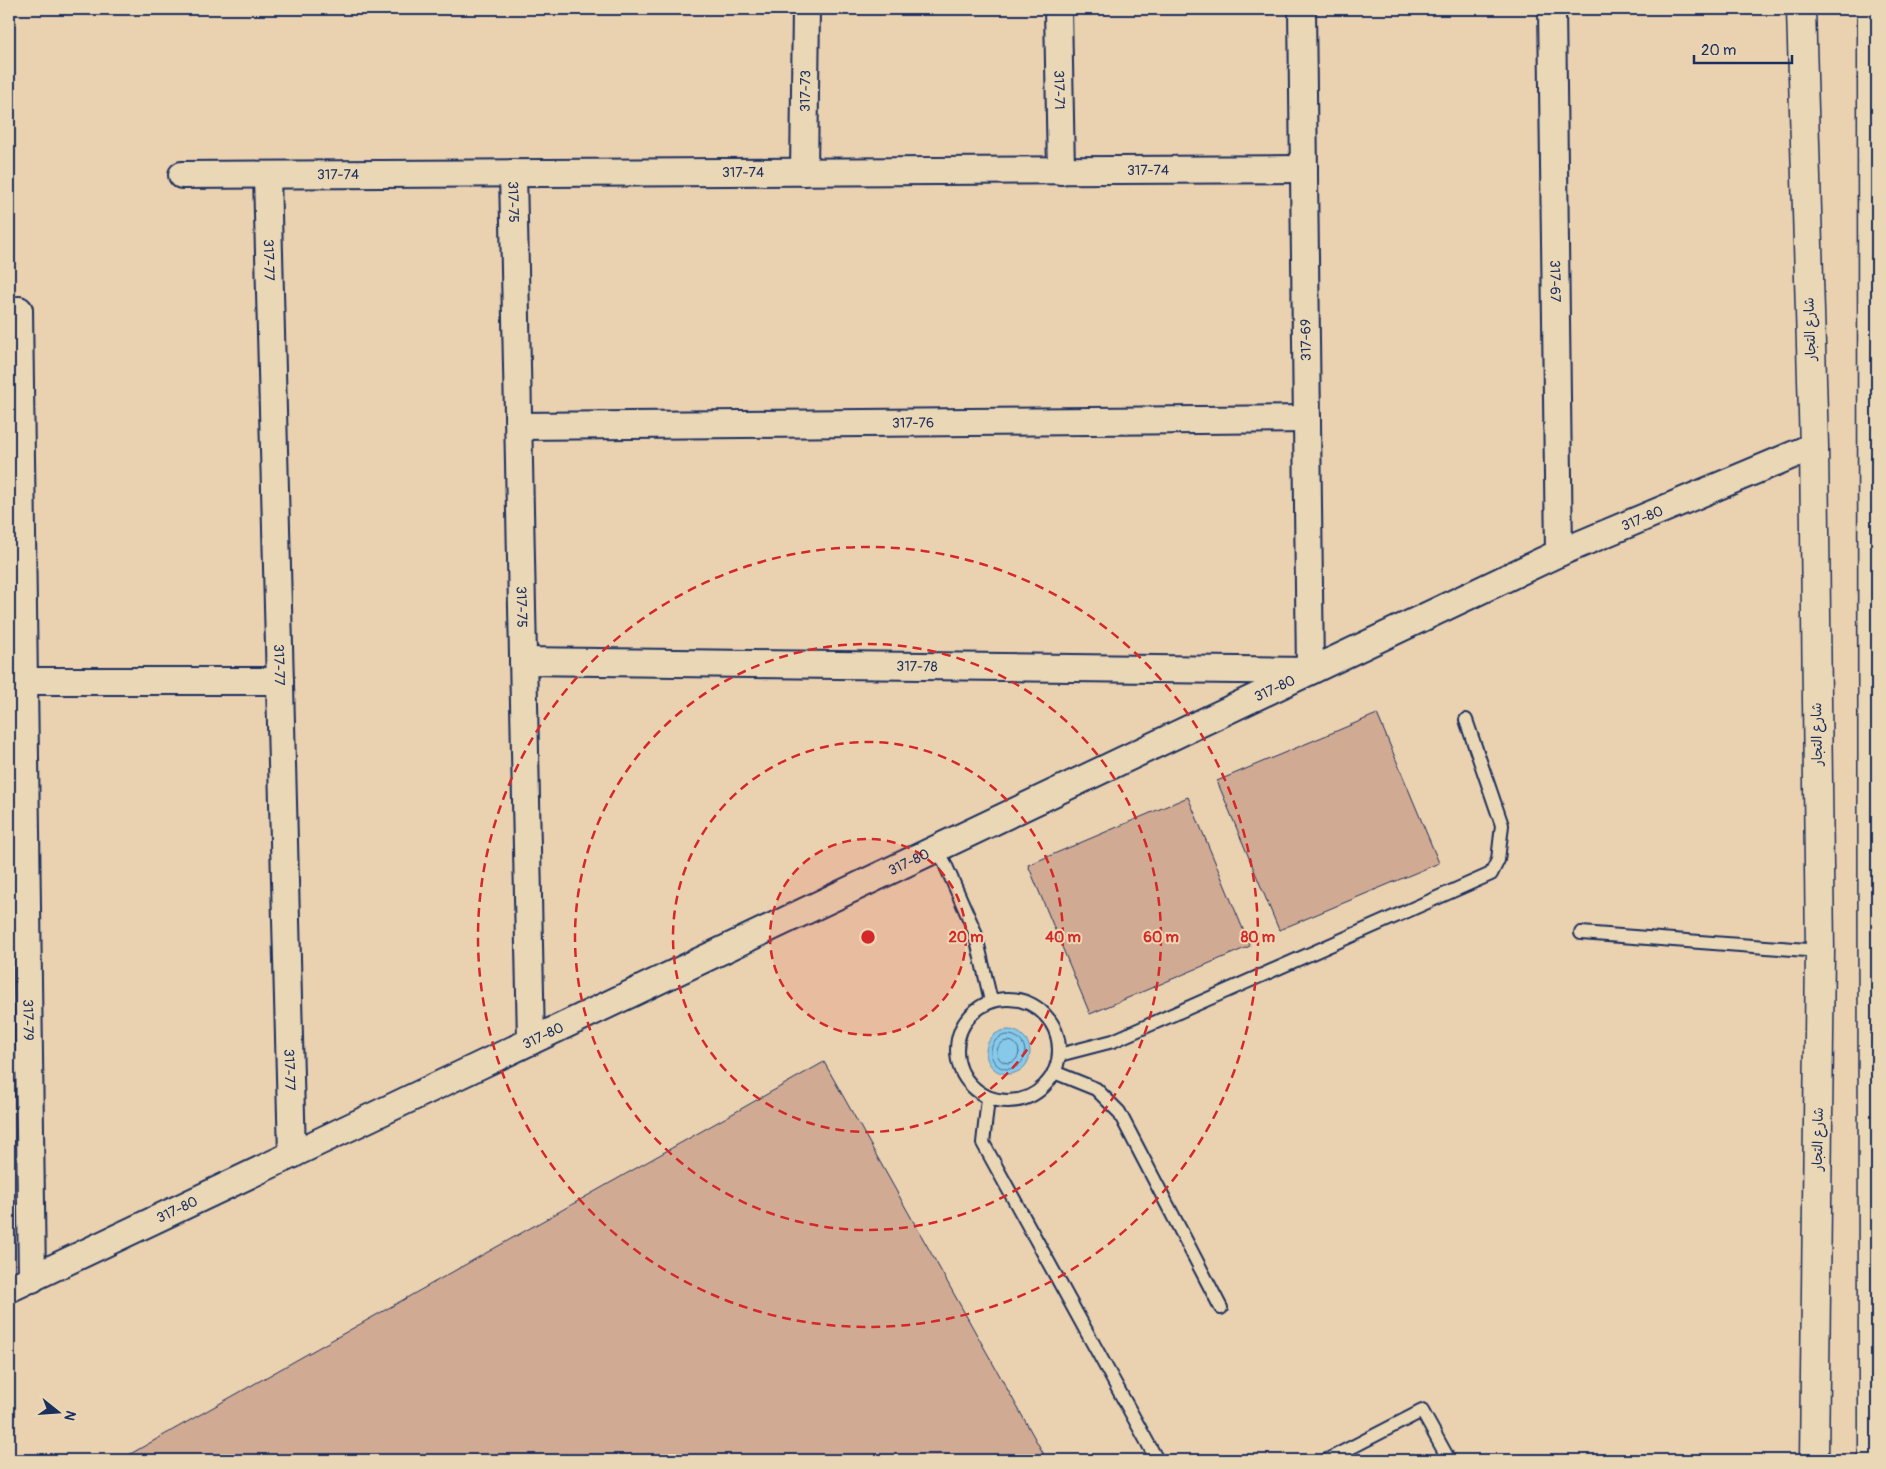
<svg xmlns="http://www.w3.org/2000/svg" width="1886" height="1469" font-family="Pangolin,'Playpen Sans Arabic',sans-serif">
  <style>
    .water { fill: #87c9e8; stroke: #5c8bb1 }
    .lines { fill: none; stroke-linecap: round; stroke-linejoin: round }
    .shore { stroke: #466d95; stroke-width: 1 }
    .building { fill: #d1aa93; stroke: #1b2f5e }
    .lane-casing { stroke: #1b2f5e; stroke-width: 16 }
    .street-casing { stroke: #1b2f5e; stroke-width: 30 }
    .secondary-casing { stroke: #1b2f5e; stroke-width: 31 }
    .lane { stroke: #ead7b5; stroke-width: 12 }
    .street { stroke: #ead7b5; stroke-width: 26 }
    .secondary { stroke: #ead7b5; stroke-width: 28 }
    .ring { fill: none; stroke: #d62828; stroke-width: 2.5; stroke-dasharray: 9 6 }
    .labels { text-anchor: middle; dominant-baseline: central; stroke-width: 4; stroke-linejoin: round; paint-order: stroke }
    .street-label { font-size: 14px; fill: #1b2f5e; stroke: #ead7b5 }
    .centre { fill: #d62828; stroke: #ead7b5; stroke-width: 2.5 }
    .ring-label { font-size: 15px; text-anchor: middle; font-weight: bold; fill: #d62828; stroke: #ead7b5; stroke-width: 4; stroke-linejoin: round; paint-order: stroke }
  </style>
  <rect width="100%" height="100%" fill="#ead1b0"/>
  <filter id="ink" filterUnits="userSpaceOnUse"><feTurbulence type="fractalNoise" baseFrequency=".02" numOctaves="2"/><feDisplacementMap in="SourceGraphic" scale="10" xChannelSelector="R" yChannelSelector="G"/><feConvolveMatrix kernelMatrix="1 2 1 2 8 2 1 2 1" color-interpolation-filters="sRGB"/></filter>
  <g filter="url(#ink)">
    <!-- water -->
    <circle class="water" cx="1008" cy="1052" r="22"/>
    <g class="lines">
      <!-- shore -->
      <g class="shore">
        <circle cx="1008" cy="1052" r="17"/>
        <circle cx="1008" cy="1052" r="11"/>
      </g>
    </g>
    <!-- building -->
    <g class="building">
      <polygon points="1377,714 1439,863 1279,930 1217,781"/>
      <polygon points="1188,797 1250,946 1090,1014 1028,865"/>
      <polygon points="824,1062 1047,1460 127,1460 125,1457"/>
      <polygon points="1413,1453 1416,1460 1399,1460"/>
    </g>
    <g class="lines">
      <defs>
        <g id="lane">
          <polyline points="938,848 975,932 991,1001"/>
          <polyline points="1581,933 1820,951"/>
          <circle cx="1008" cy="1050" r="51"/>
          <polyline points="1059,1055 1113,1041 1491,874 1498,860 1502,825 1466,720"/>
          <polyline points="1054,1072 1096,1089 1119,1112 1221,1308"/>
          <polyline points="988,1098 983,1143 1157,1460"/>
          <polyline points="1327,1460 1422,1411 1449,1460"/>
        </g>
        <g id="street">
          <path id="s1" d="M 1058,9 L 1061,171"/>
          <path id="s2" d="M 1552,9 L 1559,553"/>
          <path id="s3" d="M 804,172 L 806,9"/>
          <path id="s4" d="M 513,173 L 531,1041"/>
          <path id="s5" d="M 182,175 L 1304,169"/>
          <path id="s6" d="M 267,175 L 292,1155"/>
          <path id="s7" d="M 19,310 L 32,1279"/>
          <path id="s8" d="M 519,426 L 1307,419"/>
          <path id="s9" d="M 523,661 L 1310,671 L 1302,9"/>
          <polyline points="9,681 280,681"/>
          <path id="s10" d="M 9,1289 L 1559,553 L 1814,446"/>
        </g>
        <g id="secondary">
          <polyline points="1801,9 1814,446 1820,951 1814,1460"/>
          <polyline points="1872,9 1873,1460"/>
        </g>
      </defs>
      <!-- lane casing -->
      <use href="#lane" class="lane-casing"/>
      <!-- street casing -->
      <use href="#street" class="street-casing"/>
      <!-- secondary casing -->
      <use href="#secondary" class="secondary-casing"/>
      <!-- lane -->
      <use href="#lane" class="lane"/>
      <!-- street -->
      <use href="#street" class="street"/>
      <!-- secondary -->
      <use href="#secondary" class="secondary"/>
    </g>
  </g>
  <!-- distance rings -->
  <circle cx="868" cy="937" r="98" fill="#d62828" fill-opacity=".12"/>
  <g class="ring">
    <circle cx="868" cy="937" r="98"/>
    <circle cx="868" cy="937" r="195"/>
    <circle cx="868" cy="937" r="293"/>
    <circle cx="868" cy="937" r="390"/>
  </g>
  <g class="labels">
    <!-- street labels -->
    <g class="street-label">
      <text stroke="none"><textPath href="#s3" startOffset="81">317-73</textPath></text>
      <text stroke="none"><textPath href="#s1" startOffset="81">317-71</textPath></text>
      <text stroke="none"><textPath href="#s5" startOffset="966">317-74</textPath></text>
      <text stroke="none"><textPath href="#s5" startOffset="561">317-74</textPath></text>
      <text stroke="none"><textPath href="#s5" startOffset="156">317-74</textPath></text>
      <text stroke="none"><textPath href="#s4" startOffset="29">317-75</textPath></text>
      <text stroke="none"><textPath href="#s6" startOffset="85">317-77</textPath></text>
      <text stroke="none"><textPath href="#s2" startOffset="272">317-67</textPath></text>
      <text transform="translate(1810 329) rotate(-92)">شارع التجار</text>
      <text transform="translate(1306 340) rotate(-91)">317-69</text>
      <text stroke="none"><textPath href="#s8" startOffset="394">317-76</textPath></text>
      <text stroke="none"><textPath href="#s10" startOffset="1806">317-80</textPath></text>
      <text stroke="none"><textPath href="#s4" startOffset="434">317-75</textPath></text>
      <text stroke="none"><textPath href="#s6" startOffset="490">317-77</textPath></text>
      <text stroke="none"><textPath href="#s9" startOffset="394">317-78</textPath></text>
      <text stroke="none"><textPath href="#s10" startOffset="1401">317-80</textPath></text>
      <text transform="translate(1817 734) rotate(-91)">شارع التجار</text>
      <text stroke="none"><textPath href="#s10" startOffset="996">317-80</textPath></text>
      <text stroke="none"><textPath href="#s7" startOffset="710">317-79</textPath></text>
      <text stroke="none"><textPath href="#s10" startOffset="591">317-80</textPath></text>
      <text stroke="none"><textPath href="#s6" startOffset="895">317-77</textPath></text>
      <text transform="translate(1818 1139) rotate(-89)">شارع التجار</text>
      <text stroke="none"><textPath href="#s10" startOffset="186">317-80</textPath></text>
    </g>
  </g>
  <circle cx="868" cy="937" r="8" class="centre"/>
  <g class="ring-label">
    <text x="966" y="942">20 m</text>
    <text x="1063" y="942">40 m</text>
    <text x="1161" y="942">60 m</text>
    <text x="1258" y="942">80 m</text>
  </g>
  <!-- margin -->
  <rect width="1886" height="1469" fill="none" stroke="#ead7b5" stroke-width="30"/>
  <rect x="15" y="15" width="1856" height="1439" fill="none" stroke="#1b2f5e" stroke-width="2" filter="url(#ink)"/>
  <!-- north arrow -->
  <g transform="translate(58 1412) rotate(107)" stroke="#ead7b5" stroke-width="4" paint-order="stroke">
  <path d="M0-4L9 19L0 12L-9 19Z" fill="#1b2f5e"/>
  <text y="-8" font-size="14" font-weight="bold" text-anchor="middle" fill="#1b2f5e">N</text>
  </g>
  <!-- scale -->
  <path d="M1694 55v8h98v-8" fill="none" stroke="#1b2f5e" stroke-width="2.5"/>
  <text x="1701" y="55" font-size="15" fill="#1b2f5e" stroke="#ead7b5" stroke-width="4" paint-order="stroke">20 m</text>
</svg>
